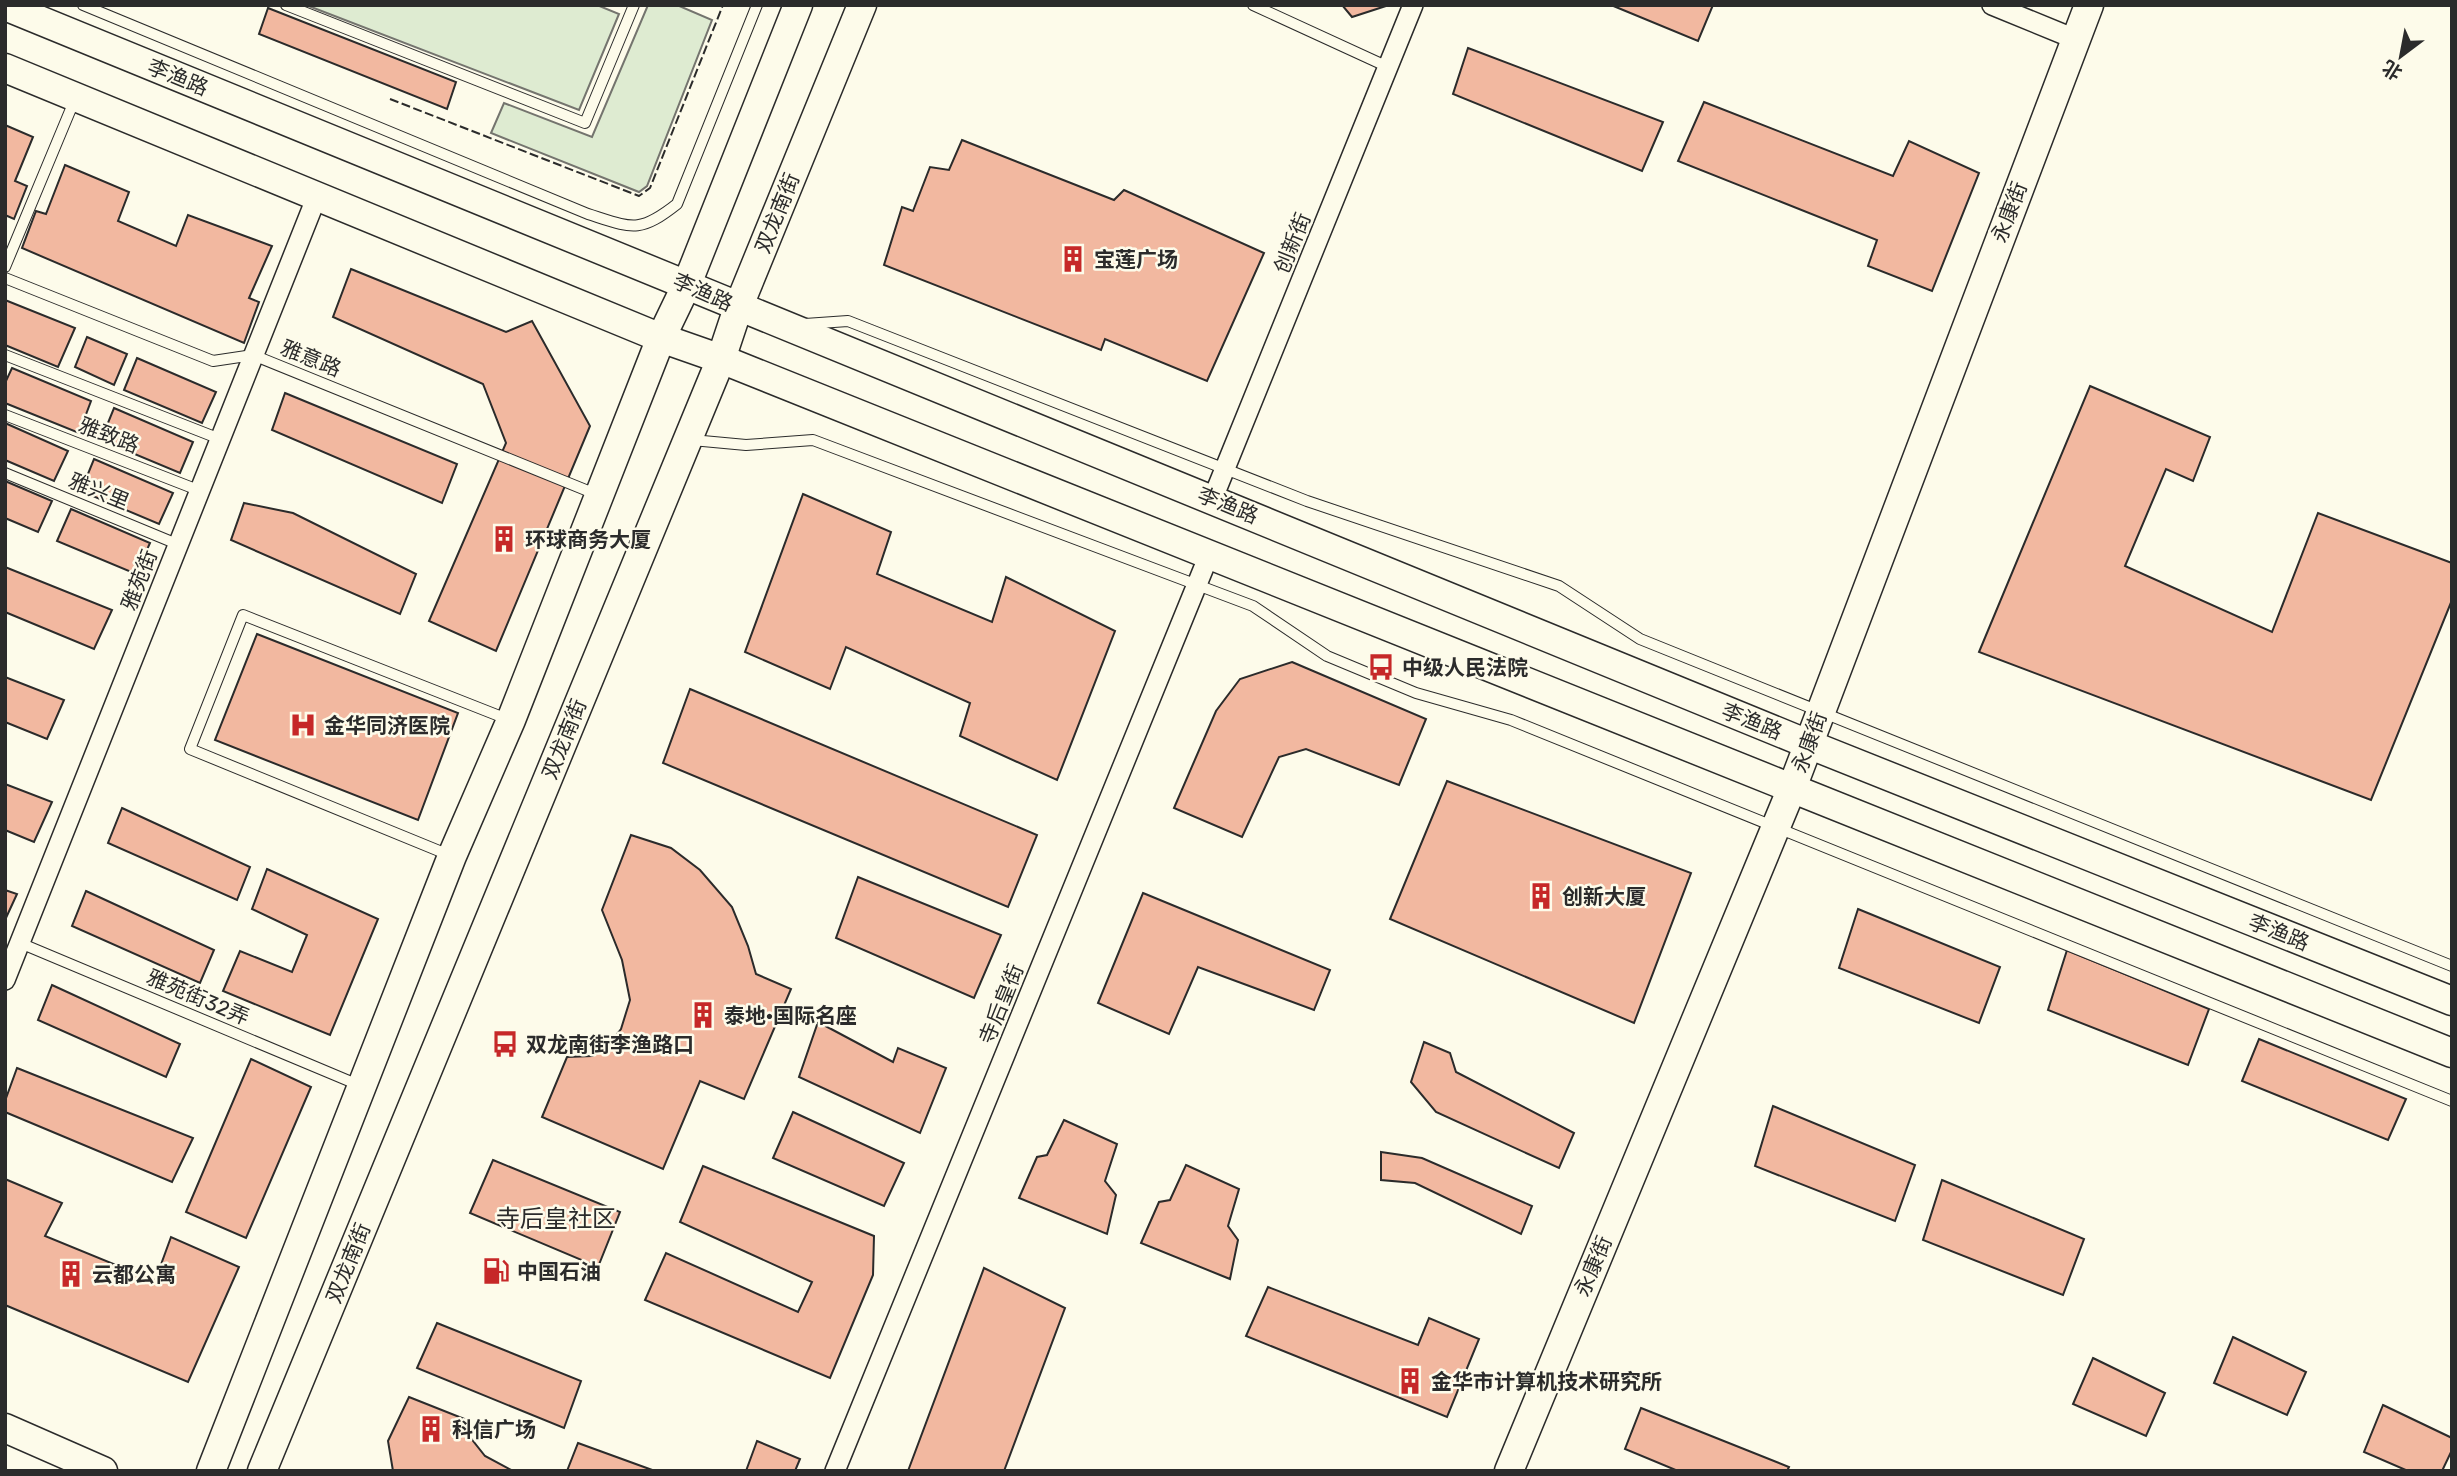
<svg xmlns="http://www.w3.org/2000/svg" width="2457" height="1476" font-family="Rubik,'Noto Sans SC',sans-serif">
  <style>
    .green { fill: #deebd1; stroke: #74746e; stroke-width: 2 }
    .building { fill: #f2b8a0; stroke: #2b2b2b; stroke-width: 2 }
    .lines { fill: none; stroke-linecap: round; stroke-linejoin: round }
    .lane-casing { stroke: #2b2b2b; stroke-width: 12 }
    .street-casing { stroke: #2b2b2b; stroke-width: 22 }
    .secondary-casing { stroke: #2b2b2b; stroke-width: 31 }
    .lane { stroke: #fdfbea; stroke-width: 10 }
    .street { stroke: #fdfbea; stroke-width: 19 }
    .secondary { stroke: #fdfbea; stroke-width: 28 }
    .fence { stroke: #2b2b2b; stroke-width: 2; stroke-dasharray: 9 3.5; stroke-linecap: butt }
    .labels { text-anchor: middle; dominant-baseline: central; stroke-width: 5; stroke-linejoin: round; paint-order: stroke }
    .street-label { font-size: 21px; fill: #2b2b2b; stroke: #fdfbea }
    .poi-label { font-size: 21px; font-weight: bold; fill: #2b2b2b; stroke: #fdfbea; text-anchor: start }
    .quarter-label { font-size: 24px; fill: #2b2b2b; stroke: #fdfbea }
  </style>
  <rect width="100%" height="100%" fill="#fdfbea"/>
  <!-- green -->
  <g class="green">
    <polygon points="306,5 597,5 619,14 579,110"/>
    <polygon points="648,5 677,5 712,20 647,186 639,192 491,133 504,103 592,137"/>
  </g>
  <!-- building -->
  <g class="building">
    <polygon points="1342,5 1389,5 1352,17"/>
    <polygon points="1611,5 1713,5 1698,41"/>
    <polygon points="268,8 456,82 447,109 259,34"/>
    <polygon points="1468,48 1663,122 1642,171 1453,94"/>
    <polygon points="1704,102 1893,176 1909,141 1979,173 1932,291 1868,266 1877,240 1678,161"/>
    <polygon points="5,125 33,137 15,181 27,186 14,219 5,215"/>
    <polygon points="962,140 1114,200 1124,190 1264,253 1207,381 1105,339 1101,350 884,265 902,207 913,211 930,167 949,170"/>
    <polygon points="65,165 129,192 118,221 176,246 188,215 272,246 249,298 259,302 244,343 22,248 36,211 46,214"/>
    <polygon points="351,269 506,332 532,321 590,426 496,651 429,621 506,443 483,384 333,317"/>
    <polygon points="5,300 75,328 58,367 5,345"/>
    <polygon points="87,337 127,354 114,385 75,367"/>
    <polygon points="137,358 216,392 202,423 124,390"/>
    <polygon points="12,368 91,401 79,433 5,403 5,383"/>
    <polygon points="2090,386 2210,437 2193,481 2166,469 2125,566 2272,632 2318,513 2452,563 2452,600 2371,800 1979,652"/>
    <polygon points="285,393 457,464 442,503 272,430"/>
    <polygon points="114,408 193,442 180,473 101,440"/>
    <polygon points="5,423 68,451 54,481 5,460"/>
    <polygon points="94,459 173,493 159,524 81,491"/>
    <polygon points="5,481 52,501 38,532 5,518"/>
    <polygon points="803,494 891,532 877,574 992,622 1006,577 1115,631 1057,780 960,736 970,703 846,647 830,689 745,652"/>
    <polygon points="244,503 293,513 416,574 400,614 231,540"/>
    <polygon points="71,509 150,543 136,574 57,541"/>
    <polygon points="5,567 112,610 94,649 5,612"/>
    <polygon points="257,634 458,713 418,820 215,740"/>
    <polygon points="1292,662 1426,719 1399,785 1306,749 1279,757 1242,837 1174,808 1216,711 1240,679"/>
    <polygon points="5,677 64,700 47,739 5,722"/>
    <polygon points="690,689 1037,835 1008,907 663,763"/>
    <polygon points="1447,781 1691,873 1634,1023 1390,919"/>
    <polygon points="5,784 52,802 34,842 5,830"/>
    <polygon points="122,808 250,867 237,900 108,843"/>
    <polygon points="631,835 671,848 700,870 732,907 748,946 756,974 791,989 744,1099 700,1081 663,1169 542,1117 567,1057 592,1056 605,1049 621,1029 630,1000 622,960 602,910"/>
    <polygon points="267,869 378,919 330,1035 223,991 240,951 292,972 307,935 252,909"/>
    <polygon points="858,877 1001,935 974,998 836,938"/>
    <polygon points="5,890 17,894 5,920"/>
    <polygon points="86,891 214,950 200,983 72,926"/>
    <polygon points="1143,893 1330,970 1314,1010 1198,967 1169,1034 1098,1003"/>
    <polygon points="1858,909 2000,967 1979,1023 1839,968"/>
    <polygon points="2067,950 2209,1009 2188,1065 2048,1010"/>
    <polygon points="52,985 180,1044 166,1077 38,1020"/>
    <polygon points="818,1022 893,1062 898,1048 946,1068 920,1133 799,1077"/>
    <polygon points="2259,1039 2406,1099 2388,1140 2242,1081"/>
    <polygon points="1424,1042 1450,1053 1456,1072 1574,1133 1559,1168 1436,1112 1411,1082"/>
    <polygon points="251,1059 311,1087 246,1238 186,1212"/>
    <polygon points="17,1068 193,1138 172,1182 5,1112 5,1101"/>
    <polygon points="1773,1106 1915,1165 1895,1221 1755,1166"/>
    <polygon points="793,1112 904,1163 884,1206 773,1158"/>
    <polygon points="1064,1120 1117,1144 1105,1181 1116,1195 1107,1234 1019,1198 1037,1157 1047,1155"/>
    <polygon points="1381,1152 1422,1158 1532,1206 1521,1234 1415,1183 1381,1180"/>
    <polygon points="493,1160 620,1212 598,1267 470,1213"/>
    <polygon points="1186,1165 1239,1189 1228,1226 1238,1240 1230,1279 1141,1243 1159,1202 1170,1200"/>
    <polygon points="703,1166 874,1236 873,1275 830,1378 645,1300 666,1253 798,1312 812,1282 680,1222"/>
    <polygon points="5,1179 62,1203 45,1236 155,1281 171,1237 239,1267 188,1382 5,1305"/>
    <polygon points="1942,1180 2084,1239 2063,1295 1923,1240"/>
    <polygon points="984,1268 1065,1308 1004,1471 908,1471"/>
    <polygon points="1268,1287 1418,1345 1429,1318 1479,1339 1447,1417 1246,1336"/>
    <polygon points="437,1323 581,1381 564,1428 417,1368"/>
    <polygon points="2233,1337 2306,1372 2287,1415 2214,1383"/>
    <polygon points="2093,1358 2165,1393 2146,1436 2073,1404"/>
    <polygon points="409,1397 467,1420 470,1437 485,1456 513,1471 393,1471 388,1441"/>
    <polygon points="2383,1405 2452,1438 2452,1450 2442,1471 2408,1471 2364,1452"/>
    <polygon points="1641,1408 1789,1467 1787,1471 1678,1471 1625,1449"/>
    <polygon points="757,1441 800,1459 795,1471 746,1471"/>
    <polygon points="578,1443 655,1471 567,1471"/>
  </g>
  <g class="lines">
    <defs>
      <g id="lane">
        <path d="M 83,5 L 588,214 C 632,228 639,234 677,204 L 757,5"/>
        <polyline points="286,5 585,123 634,5"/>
        <polyline points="1253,5 1388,67"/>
        <polyline points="5,267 75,99"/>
        <polyline points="5,278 213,361 253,355 598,495"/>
        <polyline points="805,324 848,321 1307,501 1559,586 1640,639 2452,966"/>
        <polyline points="5,355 220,439"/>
        <polyline points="5,415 198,490"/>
        <polyline points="692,440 746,445 813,440 1253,606 1327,656 1416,693 1511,720 2452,1101"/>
        <polyline points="5,473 177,544"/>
        <polyline points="449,855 190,749 243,615 507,719"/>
        <polyline points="20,943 361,1086"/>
      </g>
      <g id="street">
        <polyline points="1992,5 2075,39"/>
        <polyline points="1213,498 1413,5"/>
        <polyline points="5,980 317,196"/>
        <polyline points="835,1471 1209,555"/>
      </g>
      <g id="secondary">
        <polyline points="5,6 1808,744 2452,1001"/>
        <polyline points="5,68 661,338 721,359 2452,1053"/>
        <polyline points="5,1428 103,1471"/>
        <polyline points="211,1471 452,856 511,720 661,338 687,284 798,5"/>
        <polyline points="262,1471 721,359 738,308 862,5"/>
        <polyline points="1509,1471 1792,788 2089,5"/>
      </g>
    </defs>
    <!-- lane casing -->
    <use href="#lane" class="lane-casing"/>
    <!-- street casing -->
    <use href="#street" class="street-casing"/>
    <!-- secondary casing -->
    <use href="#secondary" class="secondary-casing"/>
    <!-- lane -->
    <use href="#lane" class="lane"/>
    <!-- street -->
    <use href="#street" class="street"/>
    <!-- secondary -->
    <use href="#secondary" class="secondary"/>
    <!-- fence -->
    <polyline class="fence" points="390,99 639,196 650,188 723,5"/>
  </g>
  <!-- icons -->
  <defs>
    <symbol id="building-bare" viewBox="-9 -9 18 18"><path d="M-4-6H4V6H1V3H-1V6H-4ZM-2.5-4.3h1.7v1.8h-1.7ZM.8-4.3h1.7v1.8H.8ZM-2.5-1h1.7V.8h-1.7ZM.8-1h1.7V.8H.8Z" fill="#c62828" stroke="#fdfbea" stroke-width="2.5" paint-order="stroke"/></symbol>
    <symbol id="bus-bare" viewBox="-9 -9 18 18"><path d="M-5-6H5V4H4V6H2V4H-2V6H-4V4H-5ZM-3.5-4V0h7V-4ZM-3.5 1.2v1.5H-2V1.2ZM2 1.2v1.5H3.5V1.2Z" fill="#c62828" stroke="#fdfbea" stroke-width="2.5" paint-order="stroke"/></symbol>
    <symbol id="hospital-bare" viewBox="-9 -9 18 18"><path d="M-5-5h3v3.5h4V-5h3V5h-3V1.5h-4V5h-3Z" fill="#c62828" stroke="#fdfbea" stroke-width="2.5" paint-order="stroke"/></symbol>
    <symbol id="fuel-bare" viewBox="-9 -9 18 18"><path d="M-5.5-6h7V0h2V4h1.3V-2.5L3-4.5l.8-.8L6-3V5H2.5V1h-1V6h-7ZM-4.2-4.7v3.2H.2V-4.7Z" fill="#c62828" stroke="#fdfbea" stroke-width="2.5" paint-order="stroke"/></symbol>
  </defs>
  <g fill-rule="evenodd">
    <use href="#building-bare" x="1054" y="240" width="38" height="38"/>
    <use href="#building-bare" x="485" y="520" width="38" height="38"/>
    <use href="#bus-bare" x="1362" y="648" width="38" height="38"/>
    <use href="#hospital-bare" x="284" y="706" width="38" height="38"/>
    <use href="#building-bare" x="1522" y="877" width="38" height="38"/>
    <use href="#building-bare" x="684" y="996" width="38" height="38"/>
    <use href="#bus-bare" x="486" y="1025" width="38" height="38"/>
    <use href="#fuel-bare" x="477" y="1252" width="38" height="38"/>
    <use href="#building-bare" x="52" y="1255" width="38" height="38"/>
    <use href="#building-bare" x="1391" y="1362" width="38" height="38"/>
    <use href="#building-bare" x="412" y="1410" width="38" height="38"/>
  </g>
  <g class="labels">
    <!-- street labels -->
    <g class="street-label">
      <text transform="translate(178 77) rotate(22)">李渔路</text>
      <text transform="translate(2009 212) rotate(-69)">永康街</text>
      <text transform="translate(777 213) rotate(-68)">双龙南街</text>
      <text transform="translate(1292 243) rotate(-68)">创新街</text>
      <text transform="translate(703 292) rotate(24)">李渔路</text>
      <text transform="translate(311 358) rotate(22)">雅意路</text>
      <text transform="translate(109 435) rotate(21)">雅致路</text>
      <text transform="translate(99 491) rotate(22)">雅兴里</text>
      <text transform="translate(1228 505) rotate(22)">李渔路</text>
      <text transform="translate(139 580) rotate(-69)">雅苑街</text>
      <text transform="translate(1752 721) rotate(22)">李渔路</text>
      <text transform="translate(564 739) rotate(-68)">双龙南街</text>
      <text transform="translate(1809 742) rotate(-70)">永康街</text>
      <text transform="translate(2279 932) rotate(22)">李渔路</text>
      <text transform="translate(198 997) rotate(23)">雅苑街32弄</text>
      <text transform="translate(1001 1004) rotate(-68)">寺后皇街</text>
      <text transform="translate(348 1263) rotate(-68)">双龙南街</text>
      <text transform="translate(1593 1266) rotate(-67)">永康街</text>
    </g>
    <!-- poi labels -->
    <g class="poi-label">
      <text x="1094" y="259">宝莲广场</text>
      <text x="525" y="539">环球商务大厦</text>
      <text x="1402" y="667">中级人民法院</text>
      <text x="324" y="725">金华同济医院</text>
      <text x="1562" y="896">创新大厦</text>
      <text x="724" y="1015">泰地·国际名座</text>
      <text x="526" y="1044">双龙南街李渔路口</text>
      <text x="517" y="1271">中国石油</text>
      <text x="92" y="1274">云都公寓</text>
      <text x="1431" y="1381">金华市计算机技术研究所</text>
      <text x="452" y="1429">科信广场</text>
    </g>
    <!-- quarter labels -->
    <g class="quarter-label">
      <text x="556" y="1219">寺后皇社区</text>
    </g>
  </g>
  <!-- border -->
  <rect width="2457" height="1476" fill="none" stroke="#2b2b2b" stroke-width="14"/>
  <!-- north arrow -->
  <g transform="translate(2401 56) rotate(212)" stroke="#fdfbea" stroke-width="5" paint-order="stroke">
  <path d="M0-5L12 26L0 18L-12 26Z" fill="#2b2b2b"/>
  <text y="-10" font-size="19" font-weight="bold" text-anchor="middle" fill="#2b2b2b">北</text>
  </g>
</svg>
